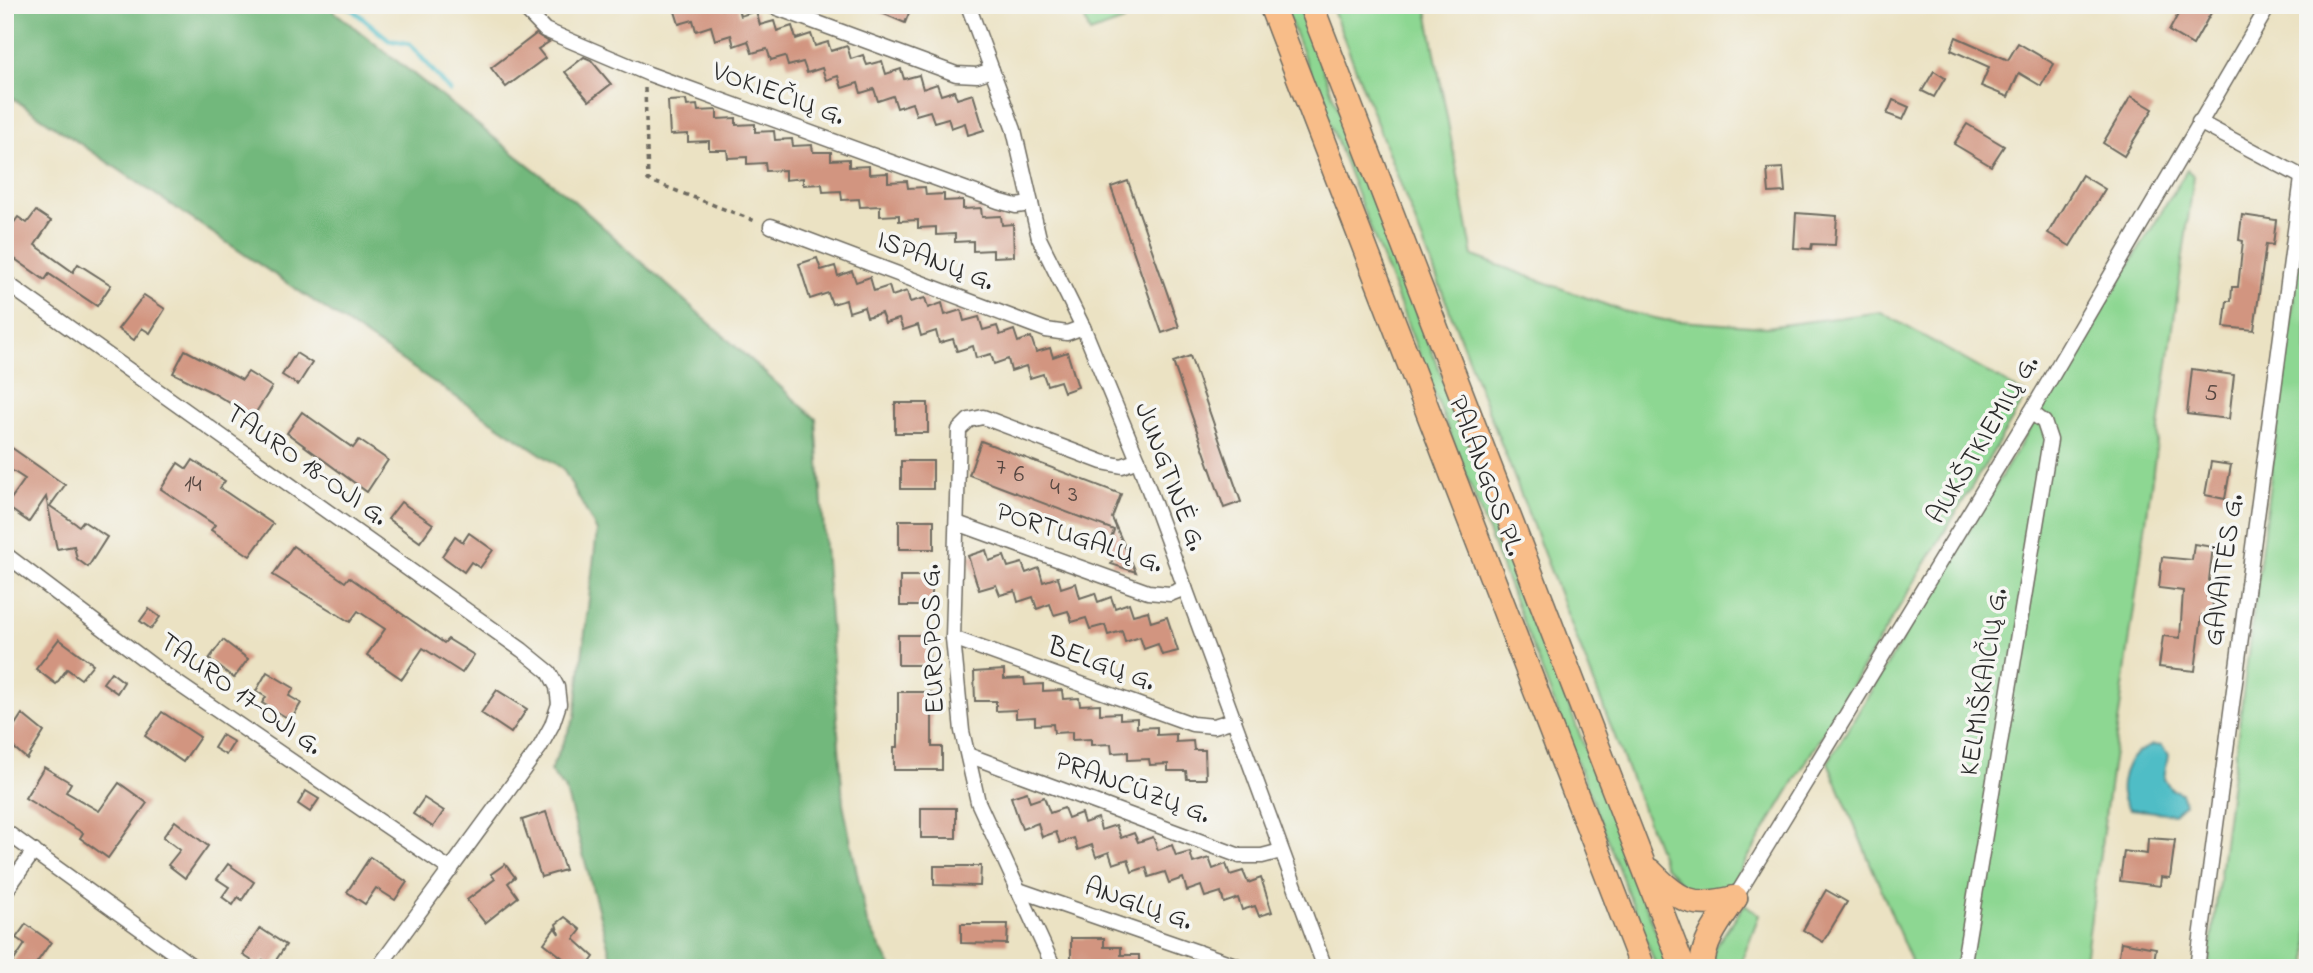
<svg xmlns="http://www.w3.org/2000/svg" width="2313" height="973" font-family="'Indie Flower',sans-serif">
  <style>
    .green { fill: #8dd792; stroke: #5c815e; stroke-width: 2 }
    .forest { fill: #72b87c; stroke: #4e7254; stroke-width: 2 }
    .water { fill: #4fbdc6; stroke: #3d7478; stroke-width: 2 }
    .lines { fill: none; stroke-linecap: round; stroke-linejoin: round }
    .stream { stroke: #4fbdc6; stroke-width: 5 }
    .building { fill: #d29580 }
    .minor-casing { stroke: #6e6b60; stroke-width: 17 }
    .trunk-casing { stroke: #6e6b60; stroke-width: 27 }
    .path { stroke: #6e6b60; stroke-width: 3.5; stroke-dasharray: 5 5; stroke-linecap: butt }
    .minor { stroke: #fff; stroke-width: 14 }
    .trunk { stroke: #f8bd89; stroke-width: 24 }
    .labels { text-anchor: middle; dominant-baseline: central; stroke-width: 7; stroke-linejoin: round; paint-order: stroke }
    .number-label { font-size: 24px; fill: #554640 }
    .street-label { font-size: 28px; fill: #2b2b2b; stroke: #f6f6f2 }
  </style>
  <rect width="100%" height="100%" fill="#f6f6f2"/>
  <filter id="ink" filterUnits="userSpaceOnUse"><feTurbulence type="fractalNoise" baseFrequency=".0143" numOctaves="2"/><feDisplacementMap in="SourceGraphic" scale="14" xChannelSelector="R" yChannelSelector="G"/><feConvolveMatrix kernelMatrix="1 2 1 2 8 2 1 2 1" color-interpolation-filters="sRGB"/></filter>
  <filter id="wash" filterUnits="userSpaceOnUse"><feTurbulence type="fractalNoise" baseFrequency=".00686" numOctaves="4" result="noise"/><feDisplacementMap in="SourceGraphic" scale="28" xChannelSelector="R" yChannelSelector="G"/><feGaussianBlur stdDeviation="1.57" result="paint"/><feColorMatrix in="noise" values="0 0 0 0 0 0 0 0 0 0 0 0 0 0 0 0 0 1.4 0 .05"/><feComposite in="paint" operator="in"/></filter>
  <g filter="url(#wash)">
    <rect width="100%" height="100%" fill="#ebe2c3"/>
    <!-- green -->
    <g class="green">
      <polygon points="1098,5 1118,5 1124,21 1090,33 1082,11"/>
      <polygon points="1284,5 1298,5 1670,968 1657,968"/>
      <polygon points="1331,5 1426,5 1473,256 1623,311 1664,320 1766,327 1881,312 2027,395 1731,886 1705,896 1684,887 1665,866"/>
      <polygon points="2187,170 2194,176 2084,968 1914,968 1828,762"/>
      <polygon points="2307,193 2308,968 2208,968"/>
      <polygon points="1745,904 1759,915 1739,968 1709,968 1715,947"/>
    </g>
    <!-- forest -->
    <polygon class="forest" points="5,5 326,5 573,200 816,419 843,803 867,923 892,968 614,968 566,791 550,771 575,717 597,531 563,469 5,93"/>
    <!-- water -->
    <path class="water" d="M 2152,745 L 2162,746 L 2168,755 L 2164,779 L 2171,789 L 2181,793 L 2185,804 L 2174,814 L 2130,809 C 2115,796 2122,765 2137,753 C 2141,750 2148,748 2152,745 Z"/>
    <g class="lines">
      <!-- stream -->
      <g class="stream">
        <polyline points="123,5 127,8 134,5"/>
        <polyline points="347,5 389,40 410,44 450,91"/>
      </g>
    </g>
    <g id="blocks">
      <!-- building -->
      <g class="building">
        <polygon points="673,5 721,5 723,9 737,5 740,16 756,11 760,25 774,21 777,31 792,26 796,39 811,34 815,46 828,42 831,51 847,46 851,59 863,55 867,65 882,61 886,74 901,69 904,79 919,75 923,89 937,84 941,95 954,91 957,99 973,94 984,130 968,135 965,123 951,128 948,118 934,122 930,111 916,115 912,103 897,108 893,96 878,101 874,89 861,93 858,83 842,88 838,76 826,80 822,68 807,73 803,62 788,66 785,56 771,60 767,49 752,53 748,41 734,46 731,35 715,40 711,26 696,31 693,20 679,24"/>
        <polygon points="863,5 912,5 905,23"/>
        <polygon points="2183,5 2202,5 2212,11 2193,45 2169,31"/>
        <polygon points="536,34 549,42 538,49 545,58 506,87 491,68"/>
        <polygon points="1956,37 2008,60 2018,43 2054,64 2041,86 2019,73 2008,97 1981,86 1989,67 1951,50"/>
        <polygon points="584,57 591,60 611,84 589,101 565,72"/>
        <polygon points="1934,71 1945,78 1934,97 1922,91"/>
        <polygon points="2131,96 2153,109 2124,156 2103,143"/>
        <polygon points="686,100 687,106 697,105 698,111 717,110 717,119 736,118 736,125 755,124 755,132 774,131 775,140 792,139 793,146 812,145 813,152 831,152 831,160 849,159 849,167 869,166 869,174 888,173 888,182 907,181 908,188 925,187 926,195 944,194 944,201 963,200 963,209 981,208 982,217 1001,216 1002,225 1013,224 1014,256 993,257 993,250 973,251 973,241 955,242 955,234 936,235 936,227 918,228 918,220 899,221 899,215 880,216 880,206 860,207 859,199 842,200 841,191 823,192 822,184 803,185 803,178 785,180 785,170 766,171 765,163 747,164 747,157 728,158 727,150 709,150 709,141 688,142 688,134 670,135 668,101"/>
        <polygon points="1893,100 1909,107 1903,120 1887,114"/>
        <polygon points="1967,124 2004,146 1991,166 1954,144"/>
        <polygon points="1783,168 1785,192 1769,193 1767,169"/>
        <polygon points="2082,175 2105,189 2070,246 2048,233"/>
        <polygon points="1128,181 1179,327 1162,333 1111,187"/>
        <polygon points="36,211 51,221 35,245 73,272 78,264 111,285 97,306 49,274 45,280 5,252 5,224 10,228 18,217 27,223"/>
        <polygon points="1796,213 1837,216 1835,245 1812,244 1811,249 1794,248"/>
        <polygon points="2242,215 2276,220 2273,245 2266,244 2254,330 2224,327 2227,301 2231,301 2232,287 2238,287 2243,241 2239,240"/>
        <polygon points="817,258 821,270 835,266 838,276 852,271 856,282 870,277 874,291 889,286 892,296 907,291 910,302 925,298 928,308 942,303 945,315 961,310 964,321 979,317 983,330 997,326 1000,335 1014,330 1018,342 1031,337 1036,352 1050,348 1053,357 1067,352 1078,387 1064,392 1060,381 1047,385 1043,374 1030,378 1026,366 1011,371 1008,359 994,364 991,354 976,358 973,346 957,351 953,339 939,343 936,331 921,336 918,325 903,330 899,319 885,323 881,313 867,317 864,307 849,312 846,300 832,304 828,293 810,299 799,264"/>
        <polygon points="144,295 165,309 150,333 142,328 134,340 118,329"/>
        <polygon points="185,350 242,380 248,372 272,387 253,417 213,393 173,373"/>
        <polygon points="296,353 312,363 298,385 282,375"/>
        <polygon points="1190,356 1241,502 1224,508 1173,362"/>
        <polygon points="2192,369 2234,375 2229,419 2187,414"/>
        <rect x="895" y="403" width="33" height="30"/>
        <polygon points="302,412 353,448 359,440 388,460 367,492 287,433"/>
        <polygon points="981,441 1121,494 1112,518 1136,572 1111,564 1115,555 1106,552 1114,530 969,475"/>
        <polygon points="5,443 65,485 50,506 79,526 83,521 107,537 88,567 77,559 74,546 57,549 46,497 29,522 6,506 25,479 5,466"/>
        <polygon points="193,460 225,481 220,488 273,524 250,556 211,530 215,525 161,489 178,463 187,469"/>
        <rect x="901" y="461" width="32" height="28"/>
        <polygon points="2211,462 2231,465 2225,499 2205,495"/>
        <polygon points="401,502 433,524 420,542 388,519"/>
        <rect x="899" y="520" width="35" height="29"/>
        <polygon points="469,533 493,550 480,568 471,562 464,572 442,556 455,536 463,542"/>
        <polygon points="2194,544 2213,547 2207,597 2213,597 2212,616 2202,615 2195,671 2159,667 2163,636 2180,638 2183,591 2159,588 2162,557 2192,560"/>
        <polygon points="293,546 345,582 349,577 444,643 448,639 474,655 462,673 423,648 402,679 367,655 385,629 358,611 350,622 273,575"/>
        <polygon points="986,550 989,561 1004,556 1008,567 1022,563 1026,573 1039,568 1043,582 1058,577 1061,588 1076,583 1080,598 1095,593 1098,602 1111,597 1115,608 1129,603 1133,615 1148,611 1151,622 1167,617 1178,651 1162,655 1158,644 1144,649 1140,637 1125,642 1122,631 1108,635 1105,625 1090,629 1086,618 1072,622 1068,611 1054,615 1050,604 1037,609 1033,597 1018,602 1015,591 1000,595 996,585 979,590 968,556"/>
        <rect x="900" y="576" width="32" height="30"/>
        <polygon points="149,609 160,617 151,629 140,621"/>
        <rect x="898" y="635" width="31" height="30"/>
        <polygon points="59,639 93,664 81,679 67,669 56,684 36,669"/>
        <polygon points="223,640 248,659 234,678 209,659"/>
        <polygon points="1004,670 1004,679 1024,678 1025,685 1043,684 1043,691 1062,690 1063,699 1079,698 1080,705 1100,704 1100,714 1120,713 1120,719 1137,718 1137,728 1157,727 1157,735 1176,734 1176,742 1193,741 1194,750 1205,750 1206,779 1187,779 1186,771 1168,771 1168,764 1150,765 1149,759 1128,760 1128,752 1112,753 1111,744 1091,745 1091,739 1072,740 1072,732 1054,733 1053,724 1035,725 1035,717 1016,718 1016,710 996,711 996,701 975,701 974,672"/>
        <polygon points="111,672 124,682 117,693 103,683"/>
        <polygon points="267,672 294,688 289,696 301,703 291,720 262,703 266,697 256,691"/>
        <polygon points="497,690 527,709 511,733 481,713"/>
        <polygon points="898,692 932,692 932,747 942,747 942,770 894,770 894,747 898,747"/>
        <polygon points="162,712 200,737 183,762 145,736"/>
        <polygon points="22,714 44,732 27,759 5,740"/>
        <polygon points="222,735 234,742 226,755 214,748"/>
        <polygon points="44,767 71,783 66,792 99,811 119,783 147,803 108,858 80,838 83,833 25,798"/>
        <polygon points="306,791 319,799 310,812 298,804"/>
        <polygon points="1027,792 1030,802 1044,797 1050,813 1064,808 1068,818 1081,813 1084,823 1098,818 1101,830 1116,825 1121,838 1134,833 1138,842 1153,837 1158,850 1172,845 1176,856 1190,852 1193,863 1209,858 1213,869 1226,864 1230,875 1243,871 1248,883 1261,878 1272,912 1259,916 1255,906 1242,910 1238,898 1224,903 1221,892 1205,897 1201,886 1187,891 1183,878 1169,883 1165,872 1149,877 1146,867 1132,872 1128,859 1113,864 1109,852 1096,857 1092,845 1078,850 1074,838 1060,843 1056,832 1042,837 1038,823 1022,829 1011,797"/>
        <polygon points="424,798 444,811 433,827 413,814"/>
        <rect x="921" y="808" width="35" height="30"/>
        <polygon points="546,812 565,870 541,877 522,820"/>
        <polygon points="175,821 208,846 185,878 168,865 180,850 163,837"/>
        <polygon points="2148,838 2175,840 2170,878 2161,877 2160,886 2120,881 2124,851 2147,854"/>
        <polygon points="370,857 407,882 395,900 376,888 365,904 347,892"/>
        <polygon points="228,864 254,882 242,900 238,897 233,905 222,897 229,887 217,879"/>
        <polygon points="505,864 515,877 508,883 518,897 485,923 467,900 495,879 491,874"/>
        <polygon points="934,866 981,866 980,886 934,885"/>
        <polygon points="1826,890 1847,902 1823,942 1803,930"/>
        <polygon points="565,917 581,930 574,939 594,957 586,968 557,968 564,959 544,943 555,928 559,934 556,924"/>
        <polygon points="26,924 51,942 33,968 9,968 25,944 16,938"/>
        <polygon points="961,924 1008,924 1007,944 961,943"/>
        <polygon points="260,928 286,945 272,966 263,960 260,966 243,955"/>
        <polygon points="1071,938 1104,938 1104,947 1121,947 1121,955 1139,955 1139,968 1071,965"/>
        <polygon points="2121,942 2156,948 2153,968 2117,968"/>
      </g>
    </g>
  </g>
  <g filter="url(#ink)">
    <use href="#blocks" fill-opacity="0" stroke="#6e6b60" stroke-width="2"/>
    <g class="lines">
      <defs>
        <g id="minor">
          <polyline points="521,5 545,30 649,74 998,201 1016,206 1031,204"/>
          <polyline points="769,5 956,74 977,75 992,70"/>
          <polyline points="968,5 1014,130 1039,238 1083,327 1138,460 1325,968"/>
          <polyline points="2199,122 2308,180"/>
          <polyline points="771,226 1046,330 1067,333 1083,327"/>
          <polyline points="5,282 522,650 549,672 557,687 559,704 552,725 540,747 378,968"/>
          <polyline points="957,523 1148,592 1170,594 1185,588"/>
          <polyline points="5,554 161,672 451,870"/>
          <polyline points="953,638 1192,724 1214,726 1234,720"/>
          <polyline points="968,755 1240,856 1262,856 1281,851"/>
          <polyline points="5,831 195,968"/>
          <polyline points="1016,889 1244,968"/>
          <polyline points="5,892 34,851"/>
          <polyline points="1735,898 2031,412 2269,5"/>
          <polyline points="1054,968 978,802 962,731 953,638 959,430 969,420 983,417 1102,462 1122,466 1138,460"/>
          <polyline points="1963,968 2050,440 2044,422 2031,412"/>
          <polyline points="2197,968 2302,178"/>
        </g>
        <g id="trunk">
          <polyline points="1271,5 1643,968"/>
          <polyline points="1311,5 1683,968"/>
          <path d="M 1650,871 C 1680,901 1692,909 1735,898"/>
          <path d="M 1702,968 C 1703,940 1720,920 1735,898"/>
        </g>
      </defs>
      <!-- minor casing -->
      <use href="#minor" class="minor-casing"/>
      <!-- trunk casing -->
      <use href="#trunk" class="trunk-casing"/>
      <!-- path -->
      <polyline class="path" points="645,88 648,180 758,222"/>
      <!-- minor -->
      <use href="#minor" class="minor"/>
      <!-- trunk -->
      <use href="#trunk" class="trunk"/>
    </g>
  </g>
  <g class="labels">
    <!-- number labels -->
    <g class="number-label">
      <text x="2211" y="394">5</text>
      <text x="1001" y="468">7</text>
      <text x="1019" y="475">6</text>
      <text x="193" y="485">14</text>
      <text x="1055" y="488">4</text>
      <text x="1073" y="495">3</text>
    </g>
    <!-- street labels -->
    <g class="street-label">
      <text transform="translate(778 95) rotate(20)">VOKIEČIŲ G.</text>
      <text transform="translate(935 262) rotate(21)">ISPANŲ G.</text>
      <text transform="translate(1984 440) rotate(-59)">AUKŠTKIEMIŲ G.</text>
      <text transform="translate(306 466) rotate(35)">TAURO 18-OJI G.</text>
      <text transform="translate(1485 476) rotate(69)">PALANGOS PL.</text>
      <text transform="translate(1169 477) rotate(69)">JUNGTINĖ G.</text>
      <text transform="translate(1079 539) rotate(18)">PORTUGALŲ G.</text>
      <text transform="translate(2225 570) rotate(-82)">GAVAITĖS G.</text>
      <text transform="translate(934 639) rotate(-92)">EUROPOS G.</text>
      <text transform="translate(1101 665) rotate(20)">BELGŲ G.</text>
      <text transform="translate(1985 682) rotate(-81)">KELMIŠKAIČIŲ G.</text>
      <text transform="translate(240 695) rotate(35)">TAURO 17-OJI G.</text>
      <text transform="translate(1132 789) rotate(20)">PRANCŪZŲ G.</text>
      <text transform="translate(1138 905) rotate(19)">ANGLŲ G.</text>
    </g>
  </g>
  <!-- margin -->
  <rect width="2313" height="973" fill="none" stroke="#f6f6f2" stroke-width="28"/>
</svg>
